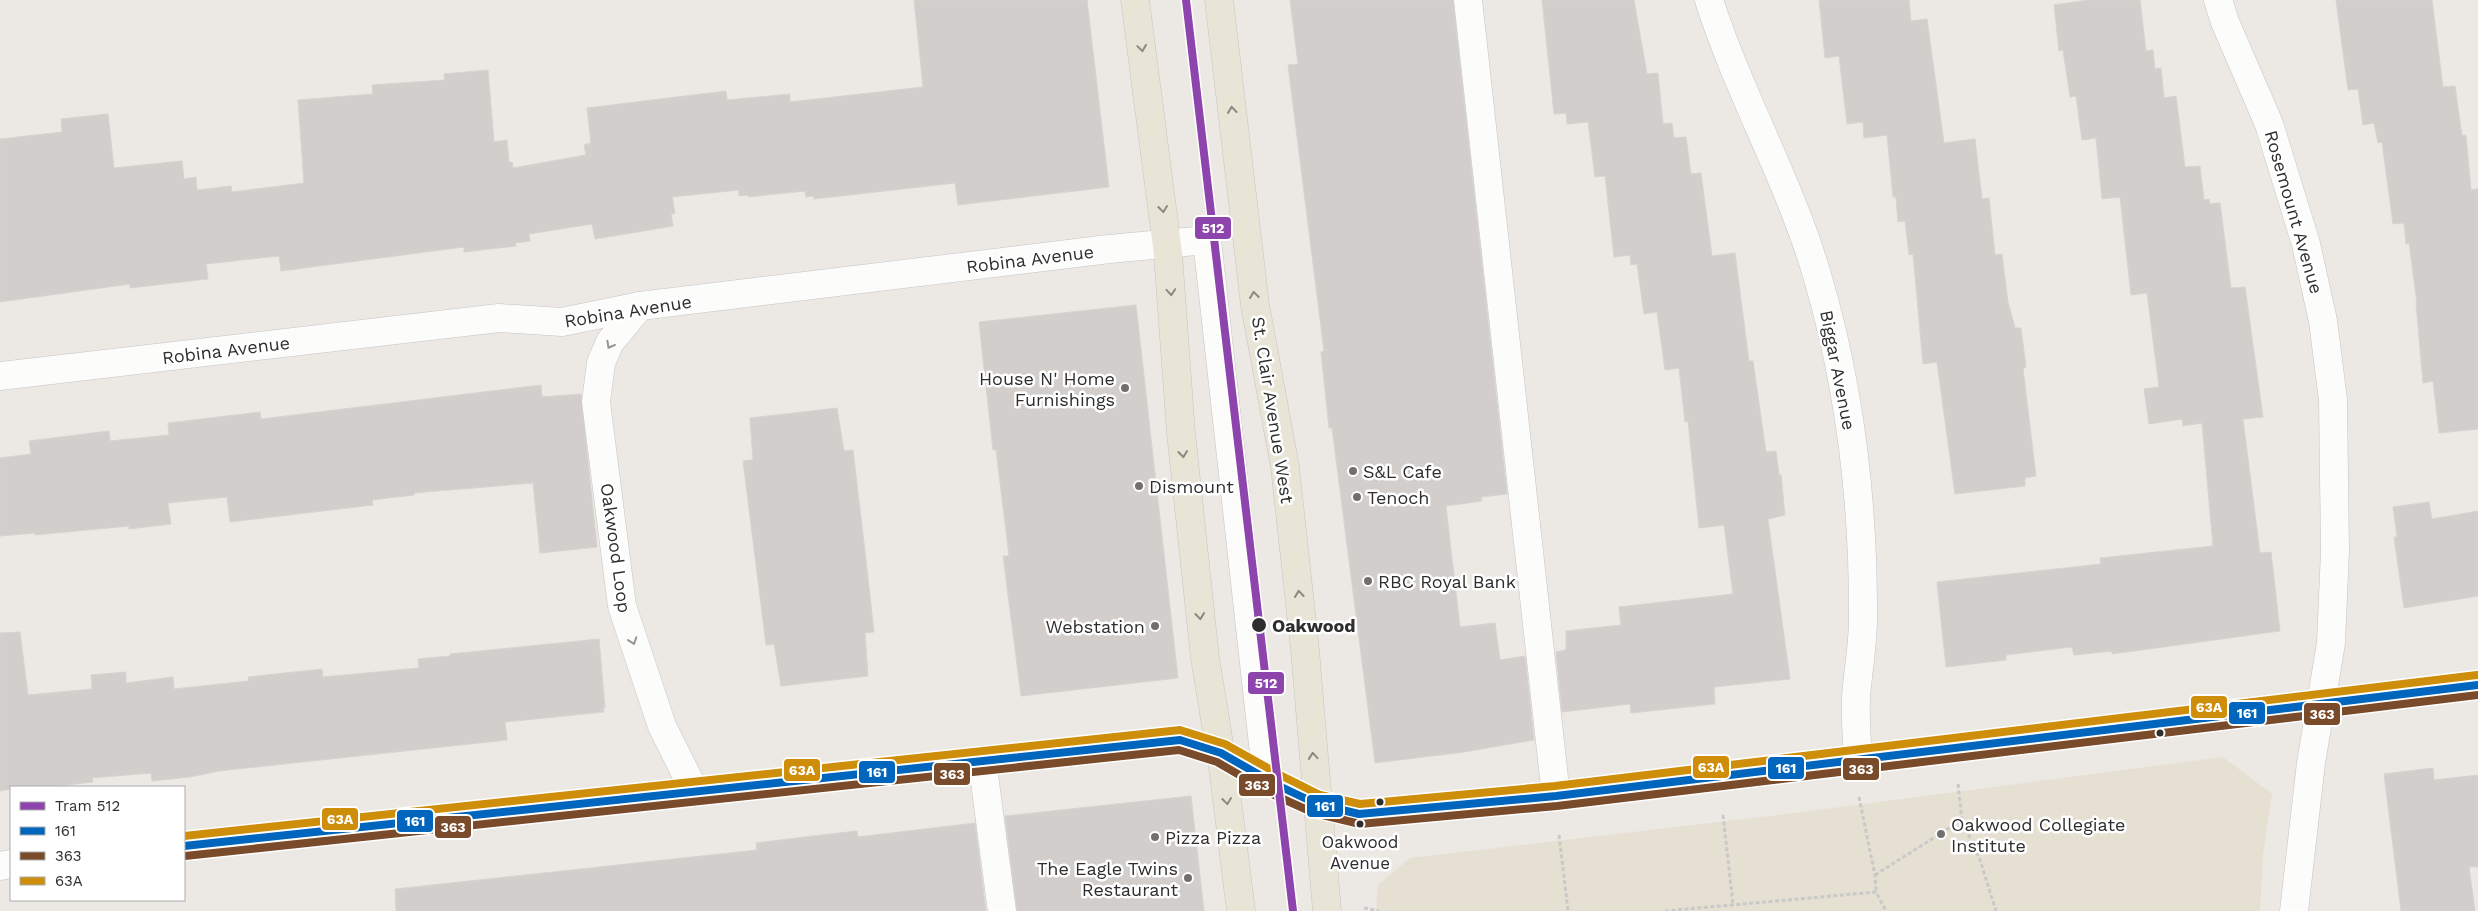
<svg xmlns="http://www.w3.org/2000/svg" width="2478" height="911" font-family="'Work Sans',sans-serif">
  <style>
    .education { fill: #e6e0d3 }
    .building { fill: #d1cecb; stroke: #d7d4d0 }
    .lines { fill: none; stroke-linecap: round; stroke-linejoin: round }
    .minor-casing { stroke: #c5c4c5; stroke-width: 29 }
    .major-casing { stroke: #c6c5c4; stroke-width: 29 }
    .path { stroke: #c9c9c8; stroke-width: 3; stroke-dasharray: 4 2.5; stroke-linecap: butt }
    .minor { stroke: #fcfcfb; stroke-width: 28 }
    .major { stroke: #e8e4d6; stroke-width: 28 }
    .bus-1-casing { stroke: #fff; stroke-width: 11 }
    .bus-2-casing { stroke: #fff; stroke-width: 11 }
    .bus-3-casing { stroke: #fff; stroke-width: 11 }
    .bus-1 { stroke: #0065bd; stroke-width: 8 }
    .bus-2 { stroke: #7a4b2a; stroke-width: 8 }
    .bus-3 { stroke: #cf8e09; stroke-width: 8 }
    .tram-1-casing { stroke: #fff; stroke-width: 11 }
    .tram-1 { stroke: #8e44ad; stroke-width: 8 }
    .oneway { stroke: #8b8982 }
    .oneway2 { stroke: #959594 }
    .poi-dot { fill: #706f6e; stroke: #fff; stroke-width: 2 }
    .stop-dot { fill: #2e2e2e; stroke: #fff; stroke-width: 2 }
    .labels { text-anchor: middle; dominant-baseline: central; stroke-width: 5; stroke-linejoin: round; paint-order: stroke }
    .bus-label { font-size: 17px; fill: #2e2e2e; stroke: #fff }
    .street-label { font-size: 18px; fill: #2e2e2e; stroke: #fff }
    .poi-label { font-size: 18px; fill: #2e2e2e; stroke: #fff; text-anchor: start }
    .stop-label { font-size: 18px; font-weight: bold; fill: #2e2e2e; stroke: #fff; text-anchor: start }
    .line-badge { stroke: #fff; stroke-width: 2 }
    .badge-label { font-size: 14px; text-anchor: middle; font-weight: bold; fill: #fff }
  </style>
  <rect width="100%" height="100%" fill="#ece8e4"/>
  <!-- education -->
  <polygon class="education" points="2223,757 2272,794 2263,855 2260,911 1376,911 1378,885 1410,858 1794,813"/>
  <!-- building -->
  <g class="building">
    <polygon points="914,0 1087,0 1109,187 958,205 955,183 814,199 814,196 806,197 805,191 748,197 748,195 739,196 739,190 672,197 675,213 671,214 673,226 595,239 592,224 529,234 530,241 515,243 516,246 464,252 464,247 281,271 279,256 206,264 208,279 130,288 130,284 0,302 0,139 62,132 61,119 108,114 114,168 182,161 184,179 196,177 197,190 231,186 232,192 304,183 298,100 373,94 372,85 445,80 444,74 488,70 494,142 507,140 509,163 512,162 513,168 586,155 584,145 591,143 587,108 726,91 727,100 790,94 790,102 923,87"/>
    <polygon points="1290,0 1453,0 1507,494 1481,497 1482,501 1446,506 1460,627 1495,623 1500,660 1525,656 1534,740 1464,752 1375,763 1332,428 1329,428 1321,352 1324,351 1288,65 1298,64"/>
    <polygon points="1542,0 1634,0 1647,74 1658,73 1663,124 1672,123 1674,138 1686,137 1691,174 1701,173 1712,256 1735,253 1749,361 1753,361 1766,452 1776,451 1779,475 1781,474 1785,515 1768,519 1790,679 1714,687 1715,704 1631,713 1630,704 1562,712 1556,652 1566,650 1566,631 1621,625 1619,607 1733,594 1724,525 1699,528 1688,421 1685,422 1679,368 1665,370 1657,312 1644,314 1637,264 1631,265 1630,255 1614,257 1605,176 1595,177 1588,122 1567,124 1566,113 1554,114"/>
    <polygon points="1819,0 1909,0 1911,21 1927,19 1944,143 1975,139 1982,199 1989,198 1995,255 2002,254 2008,302 2015,328 2021,328 2026,367 2023,368 2036,476 2025,478 2025,486 1955,494 1937,362 1923,364 1913,254 1909,255 1905,221 1898,222 1896,197 1893,197 1887,135 1864,138 1863,122 1847,124 1839,56 1825,58"/>
    <polygon points="2088,0 2140,0 2146,51 2153,50 2155,69 2161,68 2164,98 2176,96 2185,167 2200,166 2204,200 2209,199 2210,204 2220,203 2231,288 2245,287 2263,417 2243,419 2260,553 2271,552 2280,631 2112,654 2112,651 2074,655 2072,647 2006,655 2006,660 1946,667 1937,582 2101,564 2100,558 2213,546 2202,423 2183,426 2182,419 2149,424 2144,389 2159,387 2147,293 2131,295 2120,197 2102,199 2096,138 2082,140 2076,96 2070,97 2063,50 2059,51 2054,5"/>
    <polygon points="2336,0 2432,0 2443,87 2455,86 2462,136 2466,135 2471,190 2478,189 2478,429 2439,433 2433,381 2423,383 2416,303 2417,303 2409,243 2406,244 2404,223 2393,224 2382,142 2378,143 2374,123 2363,125 2358,89 2348,90"/>
    <polygon points="1136,305 1178,678 1021,696 1003,556 1009,556 996,450 993,450 979,322"/>
    <polygon points="541,385 542,397 581,394 597,547 540,553 533,483 414,493 414,495 372,500 373,505 230,522 227,497 168,503 171,524 129,529 129,526 35,535 35,533 0,536 0,458 31,454 29,441 109,431 110,441 169,435 168,423 260,412 261,419"/>
    <polygon points="837,408 844,451 853,450 866,560 874,632 865,633 868,676 781,686 774,644 766,645 743,461 753,460 750,418"/>
    <polygon points="2429,502 2432,519 2478,511 2478,596 2404,608 2394,537 2397,537 2393,507"/>
    <polygon points="20,632 28,695 92,689 91,675 126,672 126,683 173,677 174,689 249,681 248,677 322,669 323,677 419,668 418,659 450,656 450,654 599,639 605,708 603,708 604,712 505,722 507,740 219,771 190,777 152,781 151,773 92,778 93,782 48,787 11,787 11,789 0,791 0,633"/>
    <polygon points="2433,768 2434,780 2478,775 2478,867 2469,867 2475,911 2401,911 2384,774"/>
    <polygon points="1191,796 1204,911 1017,911 1005,816"/>
    <polygon points="975,823 986,911 396,911 395,889 757,850 756,843 813,836 857,831 858,837"/>
  </g>
  <g class="lines">
    <defs>
      <g id="minor">
        <polyline points="1468,0 1556,796"/>
        <path d="M 1709,0 C 1739,94 1789,180 1817,275 C 1849,383 1863,499 1863,611 C 1864,640 1858,669 1856,698 C 1855,718 1857,740 1858,761"/>
        <polyline points="2218,0 2225,22 2269,124 2306,244 2323,321 2333,400 2335,551 2331,643 2311,763 2294,911"/>
        <polyline points="640,306 610,342 601,363 596,402 622,606 662,726 694,790"/>
        <polyline points="0,376 499,318 562,322 640,306 1109,249 1207,240 1267,780"/>
        <polyline points="982,760 1002,911"/>
        <polyline points="184,846 1180,740 1221,753 1277,785 1317,804 1359,814 1556,796 2478,685"/>
        <polyline points="0,866 11,864"/>
      </g>
      <g id="major">
        <polyline points="1135,0 1168,254 1181,433 1205,658 1223,768 1241,911"/>
        <polyline points="1219,0 1255,305 1285,467 1305,650 1327,911"/>
      </g>
    </defs>
    <!-- minor casing -->
    <use href="#minor" class="minor-casing"/>
    <!-- major casing -->
    <use href="#major" class="major-casing"/>
    <!-- path -->
    <g class="path">
      <polyline points="1958,784 1962,820 1980,860 1996,911"/>
      <polyline points="1859,797 1875,875 1876,892"/>
      <polyline points="1723,815 1733,905"/>
      <polyline points="1559,835 1568,911"/>
      <polyline points="1875,875 1962,820"/>
      <polyline points="1364,908 1379,911"/>
      <polyline points="1665,911 1876,892 1886,911"/>
    </g>
    <!-- minor -->
    <use href="#minor" class="minor"/>
    <!-- major -->
    <use href="#major" class="major"/>
    <defs>
      <polyline id="bus-1" points="184,846 1180,740 1221,753 1277,785 1317,804 1359,814 1556,796 2478,685"/>
      <polyline id="bus-2" points="185,856 1179,750 1217,762 1272,794 1314,813 1360,824 1557,806 2478,695"/>
      <polyline id="bus-3" points="184,836 1180,730 1225,744 1282,776 1320,795 1360,804 1555,786 2477,675"/>
    </defs>
    <!-- bus-1 casing -->
    <use href="#bus-1" class="bus-1-casing"/>
    <!-- bus-2 casing -->
    <use href="#bus-2" class="bus-2-casing"/>
    <!-- bus-3 casing -->
    <use href="#bus-3" class="bus-3-casing"/>
    <!-- bus-1 -->
    <use href="#bus-1" class="bus-1"/>
    <!-- bus-2 -->
    <use href="#bus-2" class="bus-2"/>
    <!-- bus-3 -->
    <use href="#bus-3" class="bus-3"/>
    <defs>
      <polyline id="tram-1" points="1186,0 1293,911"/>
    </defs>
    <!-- tram-1 casing -->
    <use href="#tram-1" class="tram-1-casing"/>
    <!-- tram-1 -->
    <use href="#tram-1" class="tram-1"/>
  </g>
  <!-- one-way arrows -->
  <defs><path id="oneway-chevron" d="M-2-3.5L2.5 0L-2 3.5" fill="none" stroke-width="1.6" stroke-linecap="round" stroke-linejoin="round" transform="scale(1.25)"/></defs>
  <g class="oneway">
    <use href="#oneway-chevron" transform="translate(1142 48) rotate(82)"/>
    <use href="#oneway-chevron" transform="translate(1232 110) rotate(-96)"/>
    <use href="#oneway-chevron" transform="translate(1163 209) rotate(83)"/>
    <use href="#oneway-chevron" transform="translate(1171 292) rotate(86)"/>
    <use href="#oneway-chevron" transform="translate(1254 295) rotate(-97)"/>
    <use href="#oneway-chevron" transform="translate(1183 454) rotate(84)"/>
    <use href="#oneway-chevron" transform="translate(1299 594) rotate(-96)"/>
    <use href="#oneway-chevron" transform="translate(1200 616) rotate(84)"/>
    <use href="#oneway-chevron" transform="translate(1313 756) rotate(-95)"/>
    <use href="#oneway-chevron" transform="translate(1227 801) rotate(83)"/>
  </g>
  <g class="oneway2">
    <use href="#oneway-chevron" transform="translate(610 345) rotate(119)"/>
    <use href="#oneway-chevron" transform="translate(633 641) rotate(71)"/>
  </g>
  <!-- markers -->
  <g class="poi-dot">
    <circle cx="1125" cy="388" r="5"/>
    <circle cx="1353" cy="471" r="5"/>
    <circle cx="1139" cy="486" r="5"/>
    <circle cx="1357" cy="497" r="5"/>
    <circle cx="1368" cy="581" r="5"/>
    <circle cx="1155" cy="626" r="5"/>
    <circle cx="1941" cy="834" r="5"/>
    <circle cx="1155" cy="837" r="5"/>
    <circle cx="1188" cy="878" r="5"/>
  </g>
  <g class="stop-dot">
    <circle cx="1259" cy="625" r="8"/>
    <circle cx="2160" cy="733" r="4.5"/>
    <circle cx="1380" cy="802" r="4.5"/>
    <circle cx="1360" cy="824" r="4.5"/>
  </g>
  <g class="labels">
    <!-- bus labels -->
    <g class="bus-label">
      <text x="1360" y="842">Oakwood<tspan x="1360" dy="21">Avenue</tspan></text>
    </g>
    <!-- street labels -->
    <g class="street-label">
      <text transform="translate(2294 212) rotate(74)">Rosemount Avenue</text>
      <text transform="translate(1030 259) rotate(-7)">Robina Avenue</text>
      <text transform="translate(628 311) rotate(-9)">Robina Avenue</text>
      <text transform="translate(226 350) rotate(-7)">Robina Avenue</text>
      <text transform="translate(1838 370) rotate(79)">Biggar Avenue</text>
      <text transform="translate(1273 410) rotate(81)">St. Clair Avenue West</text>
      <text transform="translate(616 548) rotate(82)">Oakwood Loop</text>
    </g>
    <!-- poi labels -->
    <g class="poi-label">
      <text x="1115" y="378" text-anchor="end">House N' Home<tspan x="1115" dy="21">Furnishings</tspan></text>
      <text x="1363" y="471">S&amp;L Cafe</text>
      <text x="1149" y="486">Dismount</text>
      <text x="1367" y="497">Tenoch</text>
      <text x="1378" y="581">RBC Royal Bank</text>
      <text x="1145" y="626" text-anchor="end">Webstation</text>
      <text x="1951" y="824">Oakwood Collegiate<tspan x="1951" dy="21">Institute</tspan></text>
      <text x="1165" y="837">Pizza Pizza</text>
      <text x="1178" y="868" text-anchor="end">The Eagle Twins<tspan x="1178" dy="21">Restaurant</tspan></text>
    </g>
    <!-- stop labels -->
    <g class="stop-label">
      <text x="1272" y="625">Oakwood</text>
    </g>
  </g>
  <g class="line-badge">
    <rect x="1194" y="216" width="38" height="24" rx="5" fill="#8e44ad"/>
    <rect x="1247" y="671" width="38" height="24" rx="5" fill="#8e44ad"/>
    <rect x="2190" y="695" width="38" height="24" rx="5" fill="#cf8e09"/>
    <rect x="2228" y="701" width="38" height="24" rx="5" fill="#0065bd"/>
    <rect x="2303" y="702" width="38" height="24" rx="5" fill="#7a4b2a"/>
    <rect x="1692" y="755" width="38" height="24" rx="5" fill="#cf8e09"/>
    <rect x="1767" y="756" width="38" height="24" rx="5" fill="#0065bd"/>
    <rect x="1842" y="757" width="38" height="24" rx="5" fill="#7a4b2a"/>
    <rect x="783" y="758" width="38" height="24" rx="5" fill="#cf8e09"/>
    <rect x="858" y="760" width="38" height="24" rx="5" fill="#0065bd"/>
    <rect x="933" y="762" width="38" height="24" rx="5" fill="#7a4b2a"/>
    <rect x="1238" y="773" width="38" height="24" rx="5" fill="#7a4b2a"/>
    <rect x="1306" y="794" width="38" height="24" rx="5" fill="#0065bd"/>
    <rect x="321" y="807" width="38" height="24" rx="5" fill="#cf8e09"/>
    <rect x="396" y="809" width="38" height="24" rx="5" fill="#0065bd"/>
    <rect x="434" y="815" width="38" height="24" rx="5" fill="#7a4b2a"/>
  </g>
  <g class="badge-label">
    <text x="1213" y="233">512</text>
    <text x="1266" y="688">512</text>
    <text x="2209" y="712">63A</text>
    <text x="2247" y="718">161</text>
    <text x="2322" y="719">363</text>
    <text x="1711" y="772">63A</text>
    <text x="1786" y="773">161</text>
    <text x="1861" y="774">363</text>
    <text x="802" y="775">63A</text>
    <text x="877" y="777">161</text>
    <text x="952" y="779">363</text>
    <text x="1257" y="790">363</text>
    <text x="1325" y="811">161</text>
    <text x="340" y="824">63A</text>
    <text x="415" y="826">161</text>
    <text x="453" y="832">363</text>
  </g>
  <!-- legend -->
  <rect x="10" y="786" width="175" height="115" fill="#ffffff" stroke="#ababab"/>
  <rect x="20" y="802" width="25" height="8" fill="#8e44ad" stroke="#ababab"/>
  <text x="55" y="811" font-size="15" fill="#2e2e2e">Tram 512</text>
  <rect x="20" y="827" width="25" height="8" fill="#0065bd" stroke="#ababab"/>
  <text x="55" y="836" font-size="15" fill="#2e2e2e">161</text>
  <rect x="20" y="852" width="25" height="8" fill="#7a4b2a" stroke="#ababab"/>
  <text x="55" y="861" font-size="15" fill="#2e2e2e">363</text>
  <rect x="20" y="877" width="25" height="8" fill="#cf8e09" stroke="#ababab"/>
  <text x="55" y="886" font-size="15" fill="#2e2e2e">63A</text>
</svg>
